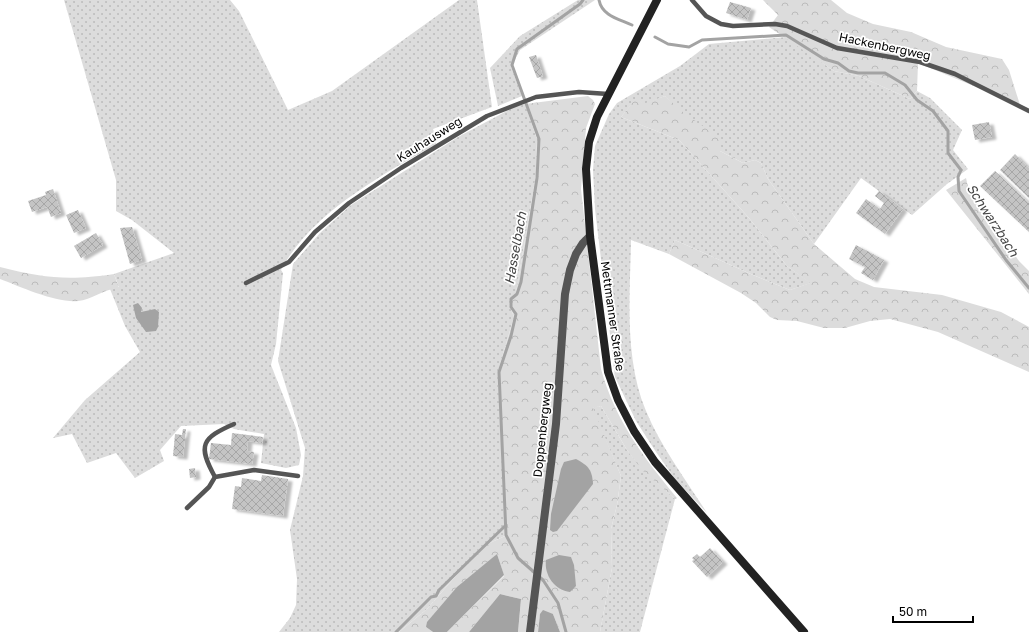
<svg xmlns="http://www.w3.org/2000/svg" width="1029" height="632" font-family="'Golos Text',sans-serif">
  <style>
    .grass { fill: url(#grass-dots) }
    .forest { fill: url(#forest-crowns) }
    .water { fill: #a3a3a3 }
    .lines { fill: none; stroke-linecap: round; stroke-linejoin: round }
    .stream { stroke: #a3a3a3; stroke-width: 3 }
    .building { fill: url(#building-cross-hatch); filter: url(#shadow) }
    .lane { stroke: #555; stroke-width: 4.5 }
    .street { stroke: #555; stroke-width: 8 }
    .secondary { stroke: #222; stroke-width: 8 }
    .labels { text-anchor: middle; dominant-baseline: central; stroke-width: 3.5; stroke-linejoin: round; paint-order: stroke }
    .street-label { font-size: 12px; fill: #000; stroke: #fff }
    .water-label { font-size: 13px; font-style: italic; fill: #444; stroke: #fff }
  </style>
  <defs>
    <pattern id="grass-dots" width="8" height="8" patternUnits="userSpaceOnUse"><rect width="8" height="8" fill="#dcdcdc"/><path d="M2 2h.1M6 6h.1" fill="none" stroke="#bbb" stroke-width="1.8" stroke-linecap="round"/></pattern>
    <pattern id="forest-crowns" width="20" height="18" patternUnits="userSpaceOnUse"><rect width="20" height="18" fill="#dcdcdc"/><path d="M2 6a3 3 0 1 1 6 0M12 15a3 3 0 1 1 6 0" fill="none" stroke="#bbb"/></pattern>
    <pattern id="building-cross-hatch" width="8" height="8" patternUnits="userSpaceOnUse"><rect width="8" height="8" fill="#c4c4c4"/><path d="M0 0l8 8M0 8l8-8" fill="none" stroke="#a7a7a7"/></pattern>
    <filter id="shadow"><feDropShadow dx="4.5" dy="2.5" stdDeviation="1" flood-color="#0004"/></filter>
  </defs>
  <rect width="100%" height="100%" fill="#fff"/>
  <!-- grass -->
  <g class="grass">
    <path d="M 64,0 L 230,0 L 239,11 L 288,110 L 332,91 L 459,0 L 477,0 L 492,107 L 433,129 L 436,144 C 382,175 311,213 281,270 L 283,273 L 276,344 L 271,365 L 296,428 L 301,455 L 299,465 L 286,468 L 261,463 L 264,434 L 234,429 L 224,424 L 181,426 L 160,450 L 164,461 L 135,478 L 116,453 L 87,463 L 72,434 L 53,438 L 85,400 L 140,352 L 125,326 L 110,289 L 119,287 L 114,274 L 174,253 L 132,220 L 116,211 L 116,180 Z"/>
    <polygon points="578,0 595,0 520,50 511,67 522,96 498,106 490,68 520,36"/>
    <path d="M 786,37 L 834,71 L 859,76 L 910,99 L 917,91 L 930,98 L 962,130 L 953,150 L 968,169 L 947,184 L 912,215 L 861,178 L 814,244 L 768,179 L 761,163 L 755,160 L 743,163 L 720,151 L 665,96 L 643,105 L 637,98 L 621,117 L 679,140 L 749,218 L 787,266 L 811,283 L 790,290 L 753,275 L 675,240 L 669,254 L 631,240 C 630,297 624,358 646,411 C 661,447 686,480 707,513 L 675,479 L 656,452 L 636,421 L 615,377 L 595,209 L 593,170 L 595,146 L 609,114 L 617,103 L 680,66 L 709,44 Z"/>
    <polygon points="525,104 537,139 536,175 516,293 509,304 514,317 498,371 505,536 481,547 427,609 399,632 279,632 290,618 296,605 297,579 290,530 303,476 305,448 278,361 293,264 320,233 351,205 458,137 514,107"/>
    <polygon points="601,406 627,450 642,469 675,499 640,632 600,632 612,568 611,529 617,505 621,476 592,408"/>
  </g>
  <!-- forest -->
  <g class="forest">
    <polygon points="763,0 831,0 847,13 873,24 911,32 946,47 1002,59 1009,70 1020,105 918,63 917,91 910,99 859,76 834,71 769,27 778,15"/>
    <path d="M 588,96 L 593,100 L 595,104 L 586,128 L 581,189 L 601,369 C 615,420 644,458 677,498 L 675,499 L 642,470 L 627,450 L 601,406 L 593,408 L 621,476 L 617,505 L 611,529 L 612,568 L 600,632 L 560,632 L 553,614 L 540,615 L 538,632 L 518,632 L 521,599 L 500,594 L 469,632 L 447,632 L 504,576 L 497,554 L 426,627 L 433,632 L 399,632 L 427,609 L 481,547 L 505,536 L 498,371 L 514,317 L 509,304 L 516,293 L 536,175 L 537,139 L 525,104 Z"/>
    <polygon points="665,96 683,112 722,140 720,151 743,163 755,160 761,163 768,179 814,244 855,279 874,287 942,295 1001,312 1029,327 1029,372 938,332 890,319 870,321 845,328 824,328 797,321 777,320 770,317 756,303 741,293 669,254 675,240 753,275 790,290 810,283 787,266 749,218 679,140 621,117 637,97 643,104"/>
    <polygon points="966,178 969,191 1019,261 1029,271 1029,294 946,190"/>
    <path d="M 0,267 C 44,278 68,281 114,274 L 119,288 C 104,289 91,300 78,301 C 56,303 21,287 0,279 Z"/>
  </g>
  <!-- water -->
  <g class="water">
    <polygon points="138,303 142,308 141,312 155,309 159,312 158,327 156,331 146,332 136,318 133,305"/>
    <path d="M 576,459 C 589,466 592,470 593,484 L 557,531 L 553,532 L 550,530 L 551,514 L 561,469 L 564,462 Z"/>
    <polygon points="497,554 504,575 447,632 433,632 426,627 427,622 457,587"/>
    <path d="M 559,555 L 571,557 L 574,565 L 576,586 L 570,592 C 555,590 544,576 546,560 Z"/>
    <polygon points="500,594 521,599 518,632 469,632"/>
    <polygon points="543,610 553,614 560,632 538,632 540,614"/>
  </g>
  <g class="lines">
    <!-- stream -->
    <g class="stream">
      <path d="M 599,0 C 602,16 619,19 632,25"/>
      <polyline points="655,37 668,44 689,47 702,40 786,35 824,59 838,63 849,71 858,73 885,73 905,85 917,100 933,111 948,131 948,153 961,170 958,177 959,191 1006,260 1029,288"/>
      <polyline points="396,632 431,597 436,596 439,590 506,525"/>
      <polyline points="566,632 558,603 543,580 518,558 506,535 499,372 511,336 516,314 511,307 511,299 517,294 521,282 537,178 539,139 512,65 517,49 580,4 583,0"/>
    </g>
  </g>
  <!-- building -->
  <g class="building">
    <polygon points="730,2 751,8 747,20 726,13"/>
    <polygon points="536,55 543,76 537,78 529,57"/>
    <polygon points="989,122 992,137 975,140 972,125"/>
    <polygon points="1015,154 1029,168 1029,198 1000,170"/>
    <polygon points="995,171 1029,203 1029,232 980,186"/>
    <polygon points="53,189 61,213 51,217 47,207 32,212 28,201 46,195 45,192"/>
    <polygon points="879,191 903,209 885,234 856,213 866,199 880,209 884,203 875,196"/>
    <polygon points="78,210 86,228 74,233 66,215"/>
    <polygon points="132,227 142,260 130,264 120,228"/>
    <polygon points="96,233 103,245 81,258 74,246"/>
    <polygon points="856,245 884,260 873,280 861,273 865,267 849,259"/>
    <polygon points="183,429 186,429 183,457 173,456 175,434 182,435"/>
    <polygon points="232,433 263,437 262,443 248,441 247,451 254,452 252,464 209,459 211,443 231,445"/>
    <polygon points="195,468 196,477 190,478 189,469"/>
    <polygon points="262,475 288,479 283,516 232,509 235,486 241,487 242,478 261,481"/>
    <polygon points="710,548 723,562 707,577 692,561 694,560 692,558 697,554 700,557"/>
  </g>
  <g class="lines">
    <!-- lane -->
    <g class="lane">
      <polyline points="692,0 706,16 721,24 733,26 775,24 787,26 837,48 920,62 955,74 1029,111"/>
      <polyline points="246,283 289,262 315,232 349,203 401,168 487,116 536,97 579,92 608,94"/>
      <path d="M 215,477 C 197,445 202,438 234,424"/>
      <polyline points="187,508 209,487 215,477 254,470 298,476"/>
    </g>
    <!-- street -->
    <polyline class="street" points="530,632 556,424 565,294 570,270 576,254 583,243 590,236"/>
    <!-- secondary -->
    <polyline class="secondary" points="657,0 597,117 589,142 586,169 590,236 608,372 618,400 634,431 655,462 804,632"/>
  </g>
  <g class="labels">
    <!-- street labels -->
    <g class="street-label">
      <text transform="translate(885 46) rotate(12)">Hackenbergweg</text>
      <text transform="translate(429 139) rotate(-32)">Kauhausweg</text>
      <text transform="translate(613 316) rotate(82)">Mettmanner Straße</text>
      <text transform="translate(542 430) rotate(-84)">Doppenbergweg</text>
    </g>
    <!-- water labels -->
    <g class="water-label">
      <text transform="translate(993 220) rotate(57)">Schwarzbach</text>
      <text transform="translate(515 248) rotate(-80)">Hasselbach</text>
    </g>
  </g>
  <!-- scale -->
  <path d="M893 616v6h80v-6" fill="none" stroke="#000000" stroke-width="2"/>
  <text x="899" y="616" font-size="12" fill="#000000" stroke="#ffffff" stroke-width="3" paint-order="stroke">50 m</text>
</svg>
